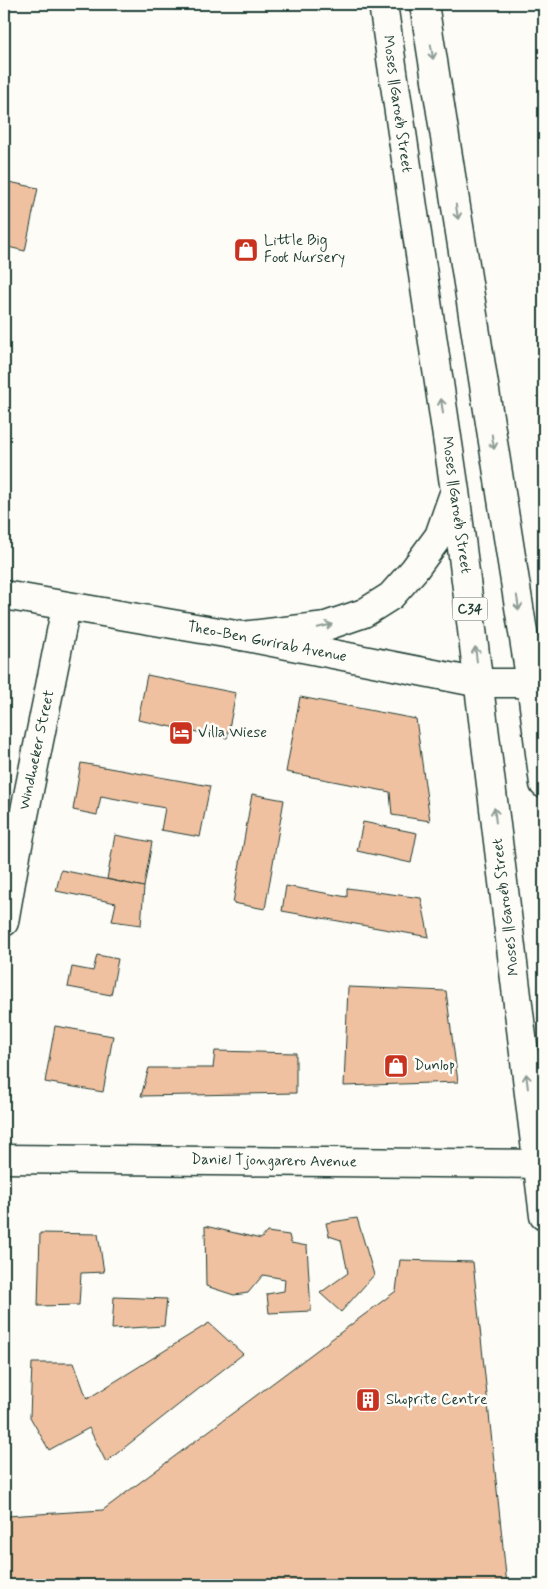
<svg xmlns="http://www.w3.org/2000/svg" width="548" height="1589" font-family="Mynerve,sans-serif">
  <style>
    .building { fill: #f0c1a0; stroke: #1f3d34 }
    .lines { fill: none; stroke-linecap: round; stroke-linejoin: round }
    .minor-casing { stroke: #1f3d34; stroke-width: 31 }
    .major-casing { stroke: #1f3d34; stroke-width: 31 }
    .minor { stroke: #fdfcf7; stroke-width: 28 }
    .major { stroke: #fdfcf7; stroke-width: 28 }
    .oneway { stroke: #8e9c96 }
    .labels { text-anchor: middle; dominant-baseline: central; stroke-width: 5; stroke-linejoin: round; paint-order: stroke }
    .shield { fill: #fdfcf7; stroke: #62766e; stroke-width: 1 }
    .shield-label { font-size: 14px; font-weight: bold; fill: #1f3d34 }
    .street-label { font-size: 15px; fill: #1f3d34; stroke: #fdfcf7 }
    .poi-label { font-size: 15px; fill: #1f3d34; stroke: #fdfcf7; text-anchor: start }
  </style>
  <rect width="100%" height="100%" fill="#fdfcf7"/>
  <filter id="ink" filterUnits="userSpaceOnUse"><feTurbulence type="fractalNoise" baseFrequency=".02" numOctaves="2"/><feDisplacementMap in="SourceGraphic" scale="10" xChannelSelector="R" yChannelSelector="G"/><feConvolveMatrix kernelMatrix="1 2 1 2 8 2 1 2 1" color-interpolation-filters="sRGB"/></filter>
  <g filter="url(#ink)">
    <!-- building -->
    <g class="building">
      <polygon points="4,181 38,188 25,251 4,246"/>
      <polygon points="147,675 236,693 227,738 138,720"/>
      <polygon points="300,697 416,719 430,821 392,815 390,792 286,772"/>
      <polygon points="81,763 210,786 200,837 161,830 165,808 101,796 97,815 73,810"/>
      <polygon points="252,794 284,800 265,909 233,903"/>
      <polygon points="363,822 417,833 411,863 357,851"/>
      <polygon points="115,835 152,842 144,887 107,879"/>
      <polygon points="61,870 144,887 141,925 112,921 116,903 56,891"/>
      <polygon points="286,886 347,897 347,888 421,898 429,937 282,911"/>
      <polygon points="97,955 118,959 111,995 68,987 72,967 93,971"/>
      <polygon points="348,987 446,991 458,1082 344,1086"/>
      <polygon points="55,1026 113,1036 103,1092 45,1082"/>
      <polygon points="215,1051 296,1053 296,1093 141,1096 149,1068 213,1068"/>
      <polygon points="357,1218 374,1275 341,1312 320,1293 348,1273 341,1240 329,1236 326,1223"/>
      <polygon points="205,1226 261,1239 267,1232 289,1235 291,1243 307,1246 311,1311 269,1313 267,1294 284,1291 285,1279 263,1275 248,1293 234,1295 206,1286"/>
      <polygon points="40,1233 98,1234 104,1272 81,1273 79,1305 38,1306"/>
      <polygon points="400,1260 473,1262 507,1585 4,1585 4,1555 7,1516 103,1510 396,1291"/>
      <polygon points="114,1297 167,1299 164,1326 112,1329"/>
      <polygon points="209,1323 243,1354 106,1462 89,1428 49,1450 30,1417 32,1363 74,1363 87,1399"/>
    </g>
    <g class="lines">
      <defs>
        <g id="minor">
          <polyline points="4,595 242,636 480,683 531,683"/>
          <polyline points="4,922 14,865 66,607"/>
          <polyline points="4,1159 544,1164"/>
        </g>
        <g id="major">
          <polyline points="383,4 455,491 544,1216"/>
          <polyline points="424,4 531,683 544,784"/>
          <polyline points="242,636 326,626 364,613 391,596 414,570 439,536 453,496"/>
        </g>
      </defs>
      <!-- minor casing -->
      <use href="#minor" class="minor-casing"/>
      <!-- major casing -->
      <use href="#major" class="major-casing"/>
      <!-- minor -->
      <use href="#minor" class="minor"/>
      <!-- major -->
      <use href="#major" class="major"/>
    </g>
    <!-- one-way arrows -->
    <defs><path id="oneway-shaft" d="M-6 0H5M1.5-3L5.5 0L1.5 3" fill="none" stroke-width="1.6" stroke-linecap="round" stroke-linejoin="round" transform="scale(1.25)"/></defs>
    <g class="oneway">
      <use href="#oneway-shaft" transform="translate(432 52) rotate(81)"/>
      <use href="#oneway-shaft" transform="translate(457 212) rotate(81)"/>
      <use href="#oneway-shaft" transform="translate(442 406) rotate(-98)"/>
      <use href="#oneway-shaft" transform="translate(493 442) rotate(81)"/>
      <use href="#oneway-shaft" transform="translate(518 603) rotate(81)"/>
      <use href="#oneway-shaft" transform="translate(325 626) rotate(-13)"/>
      <use href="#oneway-shaft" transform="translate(476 654) rotate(-97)"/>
      <use href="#oneway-shaft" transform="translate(495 815) rotate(-97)"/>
      <use href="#oneway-shaft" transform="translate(527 1081) rotate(-97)"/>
    </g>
  </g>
  <!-- icons -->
  <defs>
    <symbol id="shop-square" viewBox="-11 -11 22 22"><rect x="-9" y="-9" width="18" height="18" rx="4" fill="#c8321e" stroke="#fdfcf7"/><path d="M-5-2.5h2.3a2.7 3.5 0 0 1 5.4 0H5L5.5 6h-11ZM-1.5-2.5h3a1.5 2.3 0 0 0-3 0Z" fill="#fff"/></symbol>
    <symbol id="hotel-square" viewBox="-11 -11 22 22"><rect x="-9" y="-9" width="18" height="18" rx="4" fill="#c8321e" stroke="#fdfcf7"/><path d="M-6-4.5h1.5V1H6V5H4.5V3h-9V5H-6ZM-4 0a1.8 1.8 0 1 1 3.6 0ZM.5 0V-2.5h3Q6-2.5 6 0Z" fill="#fff"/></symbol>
    <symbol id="building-square" viewBox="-11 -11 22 22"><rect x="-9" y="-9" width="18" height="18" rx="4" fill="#c8321e" stroke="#fdfcf7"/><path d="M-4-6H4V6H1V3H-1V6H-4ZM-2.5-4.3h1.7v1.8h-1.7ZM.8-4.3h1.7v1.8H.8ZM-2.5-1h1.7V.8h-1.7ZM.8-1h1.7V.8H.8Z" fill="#fff"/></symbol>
  </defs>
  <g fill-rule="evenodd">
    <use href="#shop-square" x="232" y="236" width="28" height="28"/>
    <use href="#hotel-square" x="167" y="719" width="28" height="28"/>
    <use href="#shop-square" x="382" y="1052" width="28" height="28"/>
    <use href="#building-square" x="354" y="1386" width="28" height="28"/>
  </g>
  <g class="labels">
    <!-- shield labels -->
    <rect class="shield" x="452.5" y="597.5" width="35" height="23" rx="4"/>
    <g class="shield-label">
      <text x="470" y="609">C34</text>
    </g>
    <!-- street labels -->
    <g class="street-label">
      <text transform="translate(397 104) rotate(82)">Moses ǁGaroëb Street</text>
      <text transform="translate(456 505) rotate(82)">Moses ǁGaroëb Street</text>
      <text transform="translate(267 642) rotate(11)">Theo-Ben Gurirab Avenue</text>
      <text transform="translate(37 750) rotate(-78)">Windhoeker Street</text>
      <text transform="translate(506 907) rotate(-97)">Moses ǁGaroëb Street</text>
      <text transform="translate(274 1161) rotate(1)">Daniel Tjongarero Avenue</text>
    </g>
    <!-- poi labels -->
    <g class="poi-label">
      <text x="264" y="241">Little Big<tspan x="264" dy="17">Foot Nursery</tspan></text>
      <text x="198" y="733">Villa Wiese</text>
      <text x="414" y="1066">Dunlop</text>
      <text x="386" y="1400">Shoprite Centre</text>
    </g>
  </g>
  <!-- margin -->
  <rect width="548" height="1589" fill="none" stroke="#fdfcf7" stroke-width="20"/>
  <rect x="10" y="10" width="528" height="1569" fill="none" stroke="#1f3d34" stroke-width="2" filter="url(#ink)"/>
</svg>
